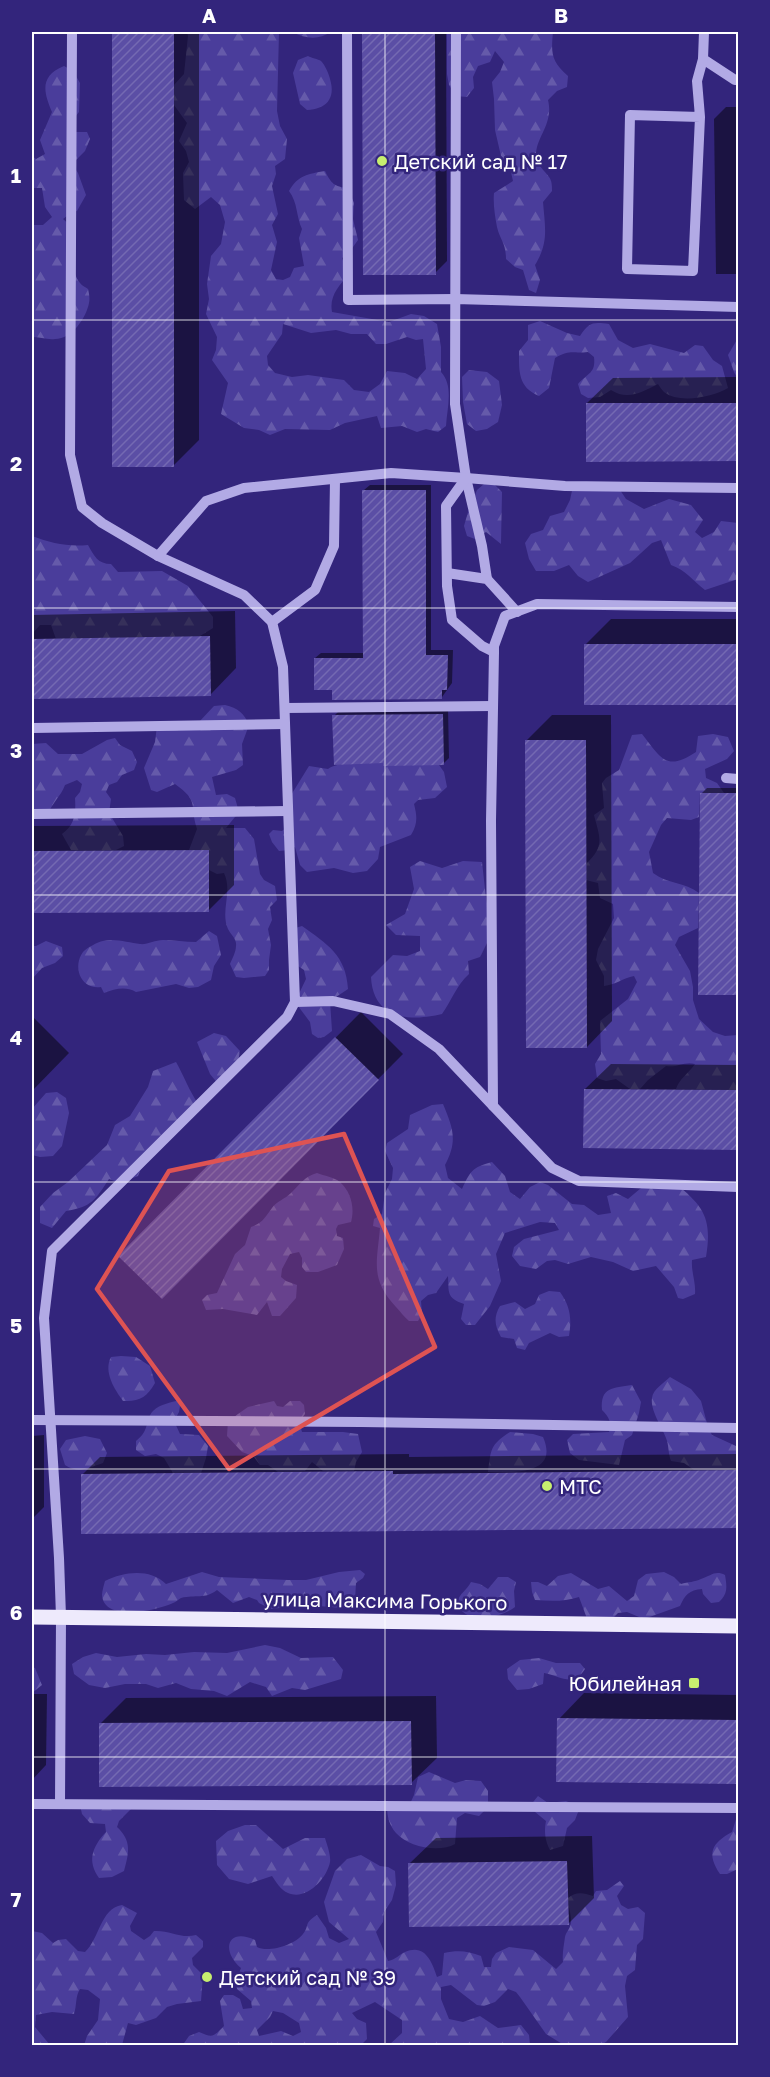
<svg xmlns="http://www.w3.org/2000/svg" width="770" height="2077" font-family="'Golos Text',sans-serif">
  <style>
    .forest { fill: url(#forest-firs); fill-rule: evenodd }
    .shadow { fill: #0007 }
    .building { fill: url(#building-hatch) }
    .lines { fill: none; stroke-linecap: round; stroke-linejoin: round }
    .minor { stroke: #b2aae5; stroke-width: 10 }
    .major { stroke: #eeeafc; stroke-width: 15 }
    .marked { fill: #de5353; fill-opacity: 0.2; stroke: #de5353; stroke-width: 4.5; stroke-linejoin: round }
    .grid { fill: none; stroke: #fff; stroke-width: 1.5; stroke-opacity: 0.55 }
    .poi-dot { fill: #c7ee6f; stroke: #33257c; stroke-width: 2 }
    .labels { text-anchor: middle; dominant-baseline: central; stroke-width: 5; stroke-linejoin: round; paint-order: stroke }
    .poi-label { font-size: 20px; fill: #fff; stroke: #33257c; text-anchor: start }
    .street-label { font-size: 20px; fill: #fff; stroke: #33257c }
    .neatline { fill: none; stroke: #fff; stroke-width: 2 }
    .grid-label { font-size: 20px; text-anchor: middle; font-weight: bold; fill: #fff }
  </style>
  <defs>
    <pattern id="forest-firs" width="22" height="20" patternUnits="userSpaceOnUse" patternTransform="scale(1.5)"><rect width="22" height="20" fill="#4a3d9b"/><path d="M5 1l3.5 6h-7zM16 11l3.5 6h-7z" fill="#655aaa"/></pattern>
    <pattern id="building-hatch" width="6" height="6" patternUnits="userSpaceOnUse" patternTransform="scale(1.5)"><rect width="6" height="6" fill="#5b4ea5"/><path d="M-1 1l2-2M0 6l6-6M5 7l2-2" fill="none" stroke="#7469b2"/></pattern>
  </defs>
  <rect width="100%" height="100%" fill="#33257c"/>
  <!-- forest -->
  <g class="forest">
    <path d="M 187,32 L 279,32 L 277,111 L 280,126 L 287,139 L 285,159 L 275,166 L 276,174 L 272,186 L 278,214 L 272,225 L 277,242 L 271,270 L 276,279 L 283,280 L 290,277 L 294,268 L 304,266 L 299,238 L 302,229 C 296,216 298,203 289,191 C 298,175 308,174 325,171 C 331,183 334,187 348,188 L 354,203 L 353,219 L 358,240 L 348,254 L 342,258 L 348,275 C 339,286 329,296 332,312 L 389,322 L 411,314 L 424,316 L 437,324 L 441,347 L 441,372 C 454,386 447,408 446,426 L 438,432 L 426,429 L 417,432 L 402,426 L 381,428 L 377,416 L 345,423 L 330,430 L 285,429 L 270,435 L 259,430 L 244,428 L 221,414 L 228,383 L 212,360 L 216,350 L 217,337 L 206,314 L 209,299 L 207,284 L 211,256 L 221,244 L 225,222 L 220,205 L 211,197 L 195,209 L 184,200 L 183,173 L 189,162 L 186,151 L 179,141 L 187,123 L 174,105 L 174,85 L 184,74 L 188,36 ZM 283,324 L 311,333 L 336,330 L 351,334 L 367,334 L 376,344 L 386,344 L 407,337 L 416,340 L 423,339 L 426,369 L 417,379 L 405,373 L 387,371 L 380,384 L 369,392 L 354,390 L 344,380 L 308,375 L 292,377 L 275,373 L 268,365 L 267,356 L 282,334 Z"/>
    <path d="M 293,32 L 330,32 C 320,40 305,39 293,32 Z"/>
    <path d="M 447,32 L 553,32 C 551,53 551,61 568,76 L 567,87 L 557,91 L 548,100 C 554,125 535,137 536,157 C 537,165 545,171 549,177 C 552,181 552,186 552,191 L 543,202 C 545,228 549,242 535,265 L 540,280 L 536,293 L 529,290 L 523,270 L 515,267 L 506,259 C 506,243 500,240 497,227 C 495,216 493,204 494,193 L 513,181 L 510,168 L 501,156 L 495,130 L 494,99 L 492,82 L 500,72 L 504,62 L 495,51 L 490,62 L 478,66 L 473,77 L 474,88 L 467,97 L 456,96 L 449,85 L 447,74 Z"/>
    <path d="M 308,56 C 311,58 318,59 321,61 C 325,65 329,74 330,79 C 336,99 326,109 307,110 L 300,104 L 293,73 L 298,60 Z"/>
    <path d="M 64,66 L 73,71 L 80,83 L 79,112 L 67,127 L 72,132 L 87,132 L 90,139 L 85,151 L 72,164 L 78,173 L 86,195 L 77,211 L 72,212 L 63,219 L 72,227 C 72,241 70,272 80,283 C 82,286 86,287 88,289 C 89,293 90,298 89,303 C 86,318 72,339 55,339 C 48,340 39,337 32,337 L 32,225 L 43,225 L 52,217 L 45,207 L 42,188 L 32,188 L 32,156 L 36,159 L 45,154 L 40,140 L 52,112 C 43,91 40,76 64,66 Z"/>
    <path d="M 540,321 L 567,333 L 580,336 C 589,322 593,322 609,324 L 618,340 L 633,348 L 650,344 L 684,353 L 695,345 L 703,346 L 713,360 L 722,366 L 728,388 C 713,397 679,404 664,392 C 662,390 660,387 658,384 C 642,392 628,401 611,390 L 600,397 L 588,398 L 581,394 L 578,384 C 588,373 596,373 594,357 L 588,352 C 572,354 571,349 555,358 L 549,388 L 539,396 C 518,387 519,372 519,351 L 528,340 L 528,325 Z"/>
    <polygon points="738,338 738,379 734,372 728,355"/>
    <polygon points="469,370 487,372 499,381 502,405 498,422 487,429 476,431 467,424 463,402 462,377"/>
    <polygon points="484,484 495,485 502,492 501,544 486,532 475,539 467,536 464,526 468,512 477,490"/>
    <path d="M 573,486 L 618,487 L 626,499 L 644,509 L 669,499 L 691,505 L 703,520 L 695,532 L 702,538 L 714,532 L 721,521 L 738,523 L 738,579 L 705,590 C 693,581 686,570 671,565 L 661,540 L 652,543 L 630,563 L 588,582 L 578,576 L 569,565 L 554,571 L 536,571 L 529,559 L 525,543 L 531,534 L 543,530 L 550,516 L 564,512 L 570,500 Z"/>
    <path d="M 32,536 C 51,543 67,547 88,545 C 94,556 98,564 111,564 L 118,572 L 162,571 L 188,586 L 213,617 L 213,628 L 200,636 L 56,639 L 51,625 L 40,625 L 32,634 Z"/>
    <path d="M 225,705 C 238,708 244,713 249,725 L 242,744 L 243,765 L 236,770 L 212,777 L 216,795 L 227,794 L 235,798 L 239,812 L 226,828 L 245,828 L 254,839 L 260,874 L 264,880 L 275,886 L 277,900 L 270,907 L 272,920 L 268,929 L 271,945 L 269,960 L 269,970 L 265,976 L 244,978 L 236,977 L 230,964 C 232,959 236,952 236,946 C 237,939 231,935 228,929 C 220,911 233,892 224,873 L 217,874 L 209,870 L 209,850 L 189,850 L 197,829 C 189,804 200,802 175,784 L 157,792 L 151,790 L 144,768 L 155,742 L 157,726 L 199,722 L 214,706 Z"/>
    <path d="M 642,734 C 661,758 666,772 696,752 L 698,736 L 713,734 L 728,737 L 734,751 L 727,759 L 705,769 L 706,778 L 717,783 L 724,793 L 700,793 L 699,817 L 691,820 L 667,818 L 661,825 L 649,852 L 653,873 C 667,884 685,882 699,893 L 698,928 L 679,937 L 675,945 L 690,971 L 693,987 L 693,1000 L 699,1019 L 713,1032 L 725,1036 L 738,1035 L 738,1090 L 676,1089 C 679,1079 689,1073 695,1064 C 684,1061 677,1068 666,1066 L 648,1080 L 640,1089 L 630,1089 L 616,1079 L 606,1081 L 597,1078 L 595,1064 L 601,1054 L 600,1021 L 628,999 L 637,982 L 634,976 C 623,978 615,985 604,986 L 604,976 L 596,960 L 598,949 L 614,918 L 613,904 L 600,898 L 598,883 L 586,880 L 586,864 C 605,846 600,838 594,815 L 604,808 L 602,783 L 606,778 L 619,770 L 632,735 Z"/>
    <path d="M 115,738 L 120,745 L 132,751 L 137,762 L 134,770 L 122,775 L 117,782 L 109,785 L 106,792 L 111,799 L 109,813 L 123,836 L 124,846 L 116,850 L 71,850 L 62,834 C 75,825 76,813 75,798 L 80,792 L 82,784 L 77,780 L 65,785 C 61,796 52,803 48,814 L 37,814 L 32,808 L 32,744 L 46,743 L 58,754 L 82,754 L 107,740 Z"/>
    <path d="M 375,758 L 439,765 L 444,772 L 447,787 L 435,798 L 418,800 L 414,804 C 417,816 418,824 411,835 L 380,847 L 378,859 L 367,871 L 353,873 L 334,868 L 307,872 L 300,865 L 295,847 L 289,850 L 279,851 L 272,842 L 269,834 L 273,830 L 282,831 L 288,826 L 288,800 L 309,766 L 328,769 C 342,759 362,769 375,758 Z"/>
    <path d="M 420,861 L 442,868 L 463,861 L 482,862 L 486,898 L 492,933 L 480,957 L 468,961 L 469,974 C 456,986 452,1000 442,1014 C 409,1022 373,1019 371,977 L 393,955 L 407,956 L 420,951 L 420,936 L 396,935 L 386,925 L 405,914 L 414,889 L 410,867 Z"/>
    <path d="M 302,926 C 327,944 346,955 348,989 L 330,1001 L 332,1031 L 324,1037 L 318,1038 L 312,1034 L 310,1022 L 295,1002 L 306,979 L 304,970 L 298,966 L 292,929 Z"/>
    <path d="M 209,931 L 217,936 L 221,955 L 214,966 L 211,980 L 198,987 L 189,988 L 176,984 L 136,992 C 125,986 115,989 104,993 L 101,987 C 81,990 72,967 83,952 C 86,948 98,942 103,941 C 115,938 129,943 140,944 C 147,945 155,940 163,940 C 174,940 185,942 196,942 Z"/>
    <polygon points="46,941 62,947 63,956 55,963 42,968 32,979 32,946 36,946"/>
    <polygon points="214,1033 226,1036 240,1051 237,1067 219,1085 210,1074 197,1042"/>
    <path d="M 176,1062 C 184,1076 189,1091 199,1105 L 146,1157 L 138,1176 L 120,1183 L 109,1179 C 95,1200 92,1207 66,1211 L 52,1228 L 40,1223 L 40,1207 L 53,1193 L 68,1182 L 107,1145 L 115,1125 L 130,1116 L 148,1087 L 153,1071 Z"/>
    <polygon points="57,1092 66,1098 69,1113 62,1146 53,1156 40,1157 32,1155 32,1109 46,1093"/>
    <path d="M 443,1104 C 453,1128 458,1141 445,1165 L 448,1178 L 462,1189 C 470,1172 472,1167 492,1162 L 505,1176 L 510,1192 L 520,1199 L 530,1187 L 540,1182 L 548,1185 L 572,1204 L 584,1205 L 598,1215 L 611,1213 L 607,1196 L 616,1193 L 628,1199 L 647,1183 L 676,1184 C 705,1207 712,1220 706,1257 L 692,1260 C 691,1272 696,1282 695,1294 L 683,1299 L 678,1298 L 674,1287 L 656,1266 L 633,1271 L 613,1262 L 591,1257 L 568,1264 L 555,1260 L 547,1261 L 536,1269 L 520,1266 L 512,1256 L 514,1247 L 524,1239 L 559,1230 L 555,1223 L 540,1222 L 505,1233 L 496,1254 L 501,1281 L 490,1306 L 475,1325 L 466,1325 L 461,1319 L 464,1304 C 446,1298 449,1292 448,1276 L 436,1293 L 428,1295 L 421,1301 L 422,1314 L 418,1321 L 409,1321 C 404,1317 401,1312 396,1307 C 370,1279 377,1263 380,1228 L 373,1226 L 374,1219 L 382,1214 L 385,1193 L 392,1179 L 393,1168 L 385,1151 L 387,1143 L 408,1129 L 410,1115 L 432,1105 Z"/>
    <path d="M 317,1173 C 324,1176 334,1177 340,1182 C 351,1192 355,1208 351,1222 L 338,1225 L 336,1229 L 337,1236 L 343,1238 L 344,1249 L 337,1265 L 318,1272 L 306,1272 L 302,1267 L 302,1258 L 299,1252 L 290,1254 L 282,1269 L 281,1277 L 286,1281 L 297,1285 L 296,1298 L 280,1316 L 272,1316 L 267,1302 L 257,1315 L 223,1309 L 206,1310 L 202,1300 L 207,1295 L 217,1293 L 235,1254 L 245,1245 L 251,1227 C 263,1223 265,1217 272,1208 C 277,1201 285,1199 291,1193 C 299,1185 305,1176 317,1173 Z"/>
    <path d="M 549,1291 L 560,1292 C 570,1306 572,1318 569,1336 L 559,1337 L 550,1333 L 529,1343 L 525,1350 L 517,1348 L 514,1339 L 501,1337 C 495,1326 493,1318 500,1306 L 515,1302 L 525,1309 L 535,1304 L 539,1295 Z"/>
    <path d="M 121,1356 L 136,1357 L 150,1366 L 155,1383 C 147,1397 139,1402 123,1401 C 115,1390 103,1372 111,1357 Z"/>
    <path d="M 670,1377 L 691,1389 L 701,1401 L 708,1427 L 712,1435 L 736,1446 L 738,1452 L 738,1467 L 728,1470 L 694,1470 L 684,1463 L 671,1461 C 668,1454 669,1445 666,1438 C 662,1427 650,1410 652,1398 C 653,1389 664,1383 670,1377 Z"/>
    <path d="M 632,1385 L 641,1402 L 639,1413 L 632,1435 L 625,1440 L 619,1465 L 579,1460 L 570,1453 L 567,1440 L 573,1434 L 609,1432 C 612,1422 609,1417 602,1410 C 600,1387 613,1388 632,1385 Z"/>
    <path d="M 181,1400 L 179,1412 L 174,1421 L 180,1434 L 199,1435 L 208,1446 L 206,1458 L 201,1473 L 173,1473 L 164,1458 L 156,1454 L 145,1456 L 136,1450 L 136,1441 C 151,1429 144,1421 153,1411 C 160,1404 172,1402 181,1400 Z"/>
    <polygon points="274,1401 277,1406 283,1407 290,1401 300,1401 304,1405 305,1414 299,1422 302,1432 343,1432 358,1434 362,1452 356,1462 354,1471 323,1471 312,1462 305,1471 278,1472 268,1465 260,1465 253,1456 242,1452 227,1436 228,1421 248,1407"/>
    <path d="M 510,1432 L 533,1434 L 543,1437 C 560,1476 511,1472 488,1472 C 491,1449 490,1445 510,1432 Z"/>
    <path d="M 85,1436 L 100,1439 L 107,1453 L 103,1463 C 88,1468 79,1474 65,1465 L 60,1449 L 66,1440 Z"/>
    <path d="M 360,1570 L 365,1574 L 363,1578 L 356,1583 L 355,1600 L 342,1608 L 307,1605 L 271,1609 L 259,1603 L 257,1600 L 249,1597 L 233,1603 L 217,1590 C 204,1600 196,1594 181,1598 C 179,1599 176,1602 173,1603 C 158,1610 104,1623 102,1595 C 102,1591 104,1585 105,1581 C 124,1572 149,1568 166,1584 L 202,1572 L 219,1577 L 288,1580 L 306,1580 L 339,1572 Z"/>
    <path d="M 664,1572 L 674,1577 L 681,1584 C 688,1582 695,1582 701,1579 C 711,1576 715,1570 725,1575 C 727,1587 728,1594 719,1602 L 711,1603 L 703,1594 L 702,1589 C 689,1590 685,1595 680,1606 L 644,1619 L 627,1612 L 618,1613 L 607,1624 L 589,1624 L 579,1597 C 564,1602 550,1601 535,1600 L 532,1592 L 531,1582 L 538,1582 L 547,1586 L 558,1576 L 571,1573 L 598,1589 L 609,1586 L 627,1601 L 634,1596 L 638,1580 L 646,1574 Z"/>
    <path d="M 498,1577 L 508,1577 L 516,1582 L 514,1591 L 515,1607 C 503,1616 475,1624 462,1611 C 460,1608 459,1605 457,1602 C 460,1593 467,1590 471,1582 L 480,1584 L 488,1589 Z"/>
    <polygon points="265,1645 280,1648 301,1658 333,1657 343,1670 341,1679 305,1690 292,1688 272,1696 266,1687 250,1682 227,1696 214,1691 191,1689 176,1683 158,1688 146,1684 125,1684 105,1688 89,1685 74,1674 72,1664 83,1657 96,1653 117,1657 146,1654 165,1655 194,1652 227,1653"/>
    <path d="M 539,1658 L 556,1663 L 580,1663 L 585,1669 C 573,1688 561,1676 544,1673 L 543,1684 L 529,1689 L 517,1690 L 508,1679 L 507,1669 L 520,1660 Z"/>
    <polygon points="32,1667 35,1668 42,1685 32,1693"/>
    <path d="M 429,1772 L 455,1783 L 466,1780 L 481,1781 L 488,1791 L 488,1807 L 479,1816 L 465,1813 L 457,1818 L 455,1844 C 439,1853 408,1847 396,1833 C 389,1825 387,1816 387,1806 L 409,1806 L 414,1795 L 418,1777 Z"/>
    <path d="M 538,1796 L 548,1803 L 566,1801 L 580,1807 L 575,1820 L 567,1828 L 563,1846 L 550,1850 C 545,1841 544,1831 546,1821 L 529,1807 Z"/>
    <path d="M 80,1805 L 135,1805 L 119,1821 L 117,1827 C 132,1841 129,1853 124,1871 L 112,1877 L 99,1878 C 87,1861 92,1847 106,1832 L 105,1824 L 90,1823 L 82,1814 Z"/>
    <path d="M 738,1813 L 738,1869 L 727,1874 L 720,1874 C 706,1853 712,1843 732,1832 Z"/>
    <path d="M 245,1825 L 256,1825 L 283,1849 L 305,1838 L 325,1838 C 327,1845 331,1855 330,1862 C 327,1878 307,1901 288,1893 C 281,1890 276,1882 272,1876 L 248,1884 L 229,1879 L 217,1865 L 216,1841 L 228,1831 Z"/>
    <path d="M 361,1855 L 380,1866 L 388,1867 L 395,1871 L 396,1885 L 392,1900 L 384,1912 L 383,1922 L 376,1932 L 388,1961 C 397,1959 398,1955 405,1952 C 425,1943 432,1962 437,1977 L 442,1975 L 444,1953 C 458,1950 468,1951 481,1956 L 484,1967 L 491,1967 L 492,1959 L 496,1953 L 509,1947 L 533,1950 L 556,1969 L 563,1962 C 562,1954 564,1945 565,1937 C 566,1932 570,1929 571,1923 C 572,1918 568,1905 568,1898 C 577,1891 583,1893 593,1896 L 596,1891 L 607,1890 L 620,1881 L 624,1886 L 617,1896 L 621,1905 L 628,1909 L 638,1907 L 645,1913 L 643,1939 L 637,1945 L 635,1970 L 627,1976 L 625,1986 L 628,2017 L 606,2042 L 600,2045 L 564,2045 L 546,2034 L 520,1997 L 516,1992 L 508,1989 L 495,2002 L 484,2006 L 477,2005 L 451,1985 L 441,1987 L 441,1999 L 449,2019 L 463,2022 L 480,2016 L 498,2028 L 521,2025 L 529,2035 L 530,2045 L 389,2045 L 402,2033 L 402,2020 L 375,2002 L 352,2013 L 357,2019 L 366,2023 L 367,2039 L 361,2045 L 182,2046 L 189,2036 L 199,2032 C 213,2038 213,2037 224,2026 L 220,2001 L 224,1995 L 233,1995 L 240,1999 L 243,2009 L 252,2008 L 251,2001 L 237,1989 L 236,1981 L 241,1968 C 220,1950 228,1927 255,1940 L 257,1947 C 268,1953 295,1945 303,1934 C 310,1925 303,1924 317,1915 L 326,1928 L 329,1938 L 339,1943 L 349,1939 L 329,1922 L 324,1902 L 335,1871 L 347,1859 ZM 273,2011 L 283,2013 L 299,2023 L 301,2032 L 293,2036 L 281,2031 L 259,2036 L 257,2030 L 270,2017 Z"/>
    <path d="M 122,1905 L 137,1913 L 130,1926 L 131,1931 L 144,1940 L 150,1936 L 154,1931 C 169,1930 181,1939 196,1935 L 203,1941 L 203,1947 L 192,1958 L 193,1965 L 203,1975 L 201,2001 L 177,2004 L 167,2007 L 156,2018 L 136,2025 L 128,2023 L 122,2045 L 84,2045 L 87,2036 L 98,2020 L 100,1999 L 88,1990 L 80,1989 C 75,1997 77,2005 74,2014 L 52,2012 L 36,2015 L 35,2027 L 50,2045 L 32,2045 L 32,1931 L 42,1933 L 53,1943 L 58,1940 L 66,1939 L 78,1951 L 85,1952 C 100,1938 100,1909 122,1905 Z"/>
  </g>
  <!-- shadow -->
  <g class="shadow">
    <polygon points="114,32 199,32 199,440 173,466 114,466"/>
    <polygon points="363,32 446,32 447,261 435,273 364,274"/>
    <polygon points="726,107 738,107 738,274 716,274 714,119"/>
    <polygon points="738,377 738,460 587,460 587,403 613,378"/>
    <polygon points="370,485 431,485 431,650 453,650 452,683 442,697 333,688 315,658 321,653 364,653 364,490"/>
    <polygon points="235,611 236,668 211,694 32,697 32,615"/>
    <polygon points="611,619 738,619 738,704 585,704 585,645"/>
    <polygon points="448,709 449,758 443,764 334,716 340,710"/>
    <polygon points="552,715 611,715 612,1021 587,1047 526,741"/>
    <polygon points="707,788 738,788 738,994 700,993 701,794"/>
    <polygon points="234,825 234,885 208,911 32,912 32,826"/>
    <polygon points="361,1012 403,1054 162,1297 120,1256"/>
    <polygon points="32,1016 69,1053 32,1091"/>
    <polygon points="611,1064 738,1065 738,1148 585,1147 585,1089"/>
    <polygon points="44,1435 44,1507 32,1519 32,1436"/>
    <polygon points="409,1454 409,1457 738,1454 738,1527 83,1533 82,1475 100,1457"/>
    <polygon points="584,1693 738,1695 738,1782 558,1780 559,1719"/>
    <polygon points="32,1694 47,1694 46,1765 32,1780"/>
    <polygon points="436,1696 437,1758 411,1783 100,1724 126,1698"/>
    <polygon points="592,1836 594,1898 568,1924 410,1863 436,1838"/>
  </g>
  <!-- building -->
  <g class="building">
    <rect x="112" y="32" width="62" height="435"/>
    <polygon points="362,32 435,32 436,275 363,275"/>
    <polygon points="586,403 738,403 738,461 586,462"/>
    <polygon points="362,490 426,490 426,655 448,655 447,690 442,690 442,699 332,700 332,690 314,690 314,658 363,658"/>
    <polygon points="210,636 211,696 32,699 32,639"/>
    <rect x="584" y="644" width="154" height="61"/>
    <polygon points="443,714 444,765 383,766 383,763 334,765 332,715"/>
    <polygon points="525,740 586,740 587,1048 526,1048"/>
    <polygon points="700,793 738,793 738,995 698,995"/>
    <polygon points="209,850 209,912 32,913 32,851"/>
    <polygon points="335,1037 379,1080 162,1299 118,1256"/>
    <polygon points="584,1089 738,1090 738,1150 583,1148"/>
    <polygon points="738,1470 738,1528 81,1534 81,1474 393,1471 393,1474"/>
    <polygon points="557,1718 738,1720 738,1784 556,1782"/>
    <polygon points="411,1721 412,1785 99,1787 99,1723"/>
    <polygon points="567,1861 569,1925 409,1927 408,1863"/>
  </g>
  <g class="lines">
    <!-- minor -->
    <g class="minor">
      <polyline points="72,32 70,455 82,507 102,523 158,556 244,595 272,622 283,667 295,1002 333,1001 390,1014 439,1049 552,1168 579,1181 738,1187"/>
      <polyline points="347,32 348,300 455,299 738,307"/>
      <polyline points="456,32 455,404 466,478 482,546 487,579"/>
      <polyline points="704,32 703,59 735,80 738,80"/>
      <polyline points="700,117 630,115 627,269 693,271 700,117 697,81 703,59"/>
      <polyline points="158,556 206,501 244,488 391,473 466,478"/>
      <polyline points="447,573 487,579 517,612"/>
      <polyline points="272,622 315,590 334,546 335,479"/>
      <polyline points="494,652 482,646 452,620 447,586 446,506 466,478 565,486 738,488"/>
      <polyline points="285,708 493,706"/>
      <polyline points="32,728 285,724"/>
      <polyline points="726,778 738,779"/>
      <polyline points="32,814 288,811"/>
      <polyline points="493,1106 491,821 494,652 494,646 505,616 537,604 738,607"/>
      <polyline points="32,1420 361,1422 738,1428"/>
      <polyline points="32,1804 738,1808"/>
      <polyline points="60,1804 61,1617 59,1558 44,1318 52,1251 287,1017 295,1002"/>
    </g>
    <!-- major -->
    <polyline class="major" points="32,1617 738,1626"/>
  </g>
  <!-- marked area -->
  <path class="marked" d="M 344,1134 L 435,1347 L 229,1469 L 97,1289 L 169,1171 Z"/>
  <!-- grid -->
  <path class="grid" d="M 385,32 L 385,2046M 32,320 L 738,320M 32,608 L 738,608M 32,895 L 738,895M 32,1182 L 738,1182M 32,1469 L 738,1469M 32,1757 L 738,1757"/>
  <!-- markers -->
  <g class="poi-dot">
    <circle cx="382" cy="161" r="6"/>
    <circle cx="547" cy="1486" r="6"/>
    <rect x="688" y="1677" width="12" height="12" rx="3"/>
    <circle cx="207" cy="1977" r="6"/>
  </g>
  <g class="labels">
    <!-- poi labels -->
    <g class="poi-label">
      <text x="394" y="161">Детский сад № 17</text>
      <text x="559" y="1486">МТС</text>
      <text x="682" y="1683" text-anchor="end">Юбилейная</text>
      <text x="219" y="1977">Детский сад № 39</text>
    </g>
    <!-- street labels -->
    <g class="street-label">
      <text transform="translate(385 1600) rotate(1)">улица Максима Горького</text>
    </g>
  </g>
  <!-- border -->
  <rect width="770" height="2077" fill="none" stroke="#33257c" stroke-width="66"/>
  <rect x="33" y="33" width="704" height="2011" class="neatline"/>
  <g class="grid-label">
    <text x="209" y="23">A</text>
    <text x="561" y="23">B</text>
    <text x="16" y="183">1</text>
    <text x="16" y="471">2</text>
    <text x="16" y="758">3</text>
    <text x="16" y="1045">4</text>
    <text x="16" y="1333">5</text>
    <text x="16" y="1620">6</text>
    <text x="16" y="1907">7</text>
  </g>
</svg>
